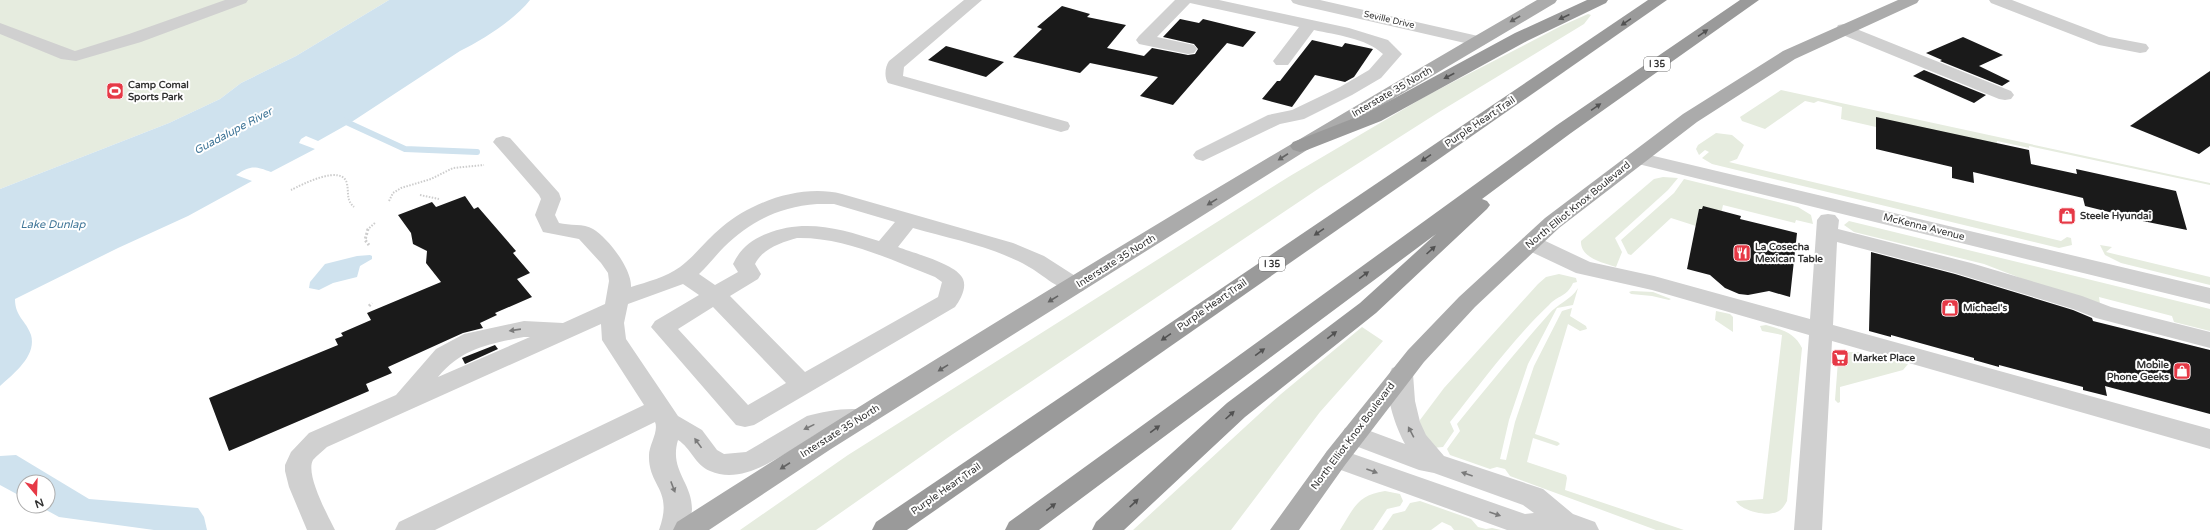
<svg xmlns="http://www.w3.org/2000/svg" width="2210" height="530" font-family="'Varela Round',sans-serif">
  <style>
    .green { fill: #e6ecdf }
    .water { fill: #cfe2ee }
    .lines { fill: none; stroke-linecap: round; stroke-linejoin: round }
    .stream { stroke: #cfe2ee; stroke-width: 6 }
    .building { fill: #1a1a1a }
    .path-far1 { stroke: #cdcdcd; stroke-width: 2; stroke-dasharray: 1.5 1.5; stroke-linecap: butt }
    .path { stroke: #cdcdcd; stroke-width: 3; stroke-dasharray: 2 2; stroke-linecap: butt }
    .minor { fill: #d0d0d0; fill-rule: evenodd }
    .major { fill: #ababab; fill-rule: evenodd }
    .highway { fill: #9a9a9a; fill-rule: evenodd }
    .oneway { fill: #525252 }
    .oneway2 { fill: #636363 }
    .oneway3 { fill: #7a7a7a }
    .labels { text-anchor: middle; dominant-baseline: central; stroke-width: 4; stroke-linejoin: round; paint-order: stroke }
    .far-street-label { font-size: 9px; fill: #333; stroke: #fff }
    .shield { fill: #fff; stroke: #707070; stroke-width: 1 }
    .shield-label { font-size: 9px; font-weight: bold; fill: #333 }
    .poi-label { font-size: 10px; font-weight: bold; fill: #333; stroke: #fff; text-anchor: start }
    .street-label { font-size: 10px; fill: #333; stroke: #fff }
    .water-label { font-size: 11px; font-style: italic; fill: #3f7597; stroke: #fff }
  </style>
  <rect width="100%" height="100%" fill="#fff"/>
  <!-- green -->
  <g class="green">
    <polygon points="0,0 389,0 296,56 241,83 220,99 169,123 0,189"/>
    <polygon points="1588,14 1591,15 1584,24 1439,112 1321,187 953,434 816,530 740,530 848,455 1290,176 1426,96 1561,26"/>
    <polygon points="1781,90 2210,183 2210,185 2029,146 2029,148 1997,141 1997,143 1876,127 1841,119 1842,107 1818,101 1814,103 1805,101 1765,129 1742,121 1740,117"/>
    <polygon points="1716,133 1732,135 1744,145 1737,159 1729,162 2061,241 2067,237 2071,238 2072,245 2059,248 1712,164 1702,158 1709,152 1705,150 1699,155 1696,149 1698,145"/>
    <path d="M 1663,177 L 1678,178 L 1668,190 L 1615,238 L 1622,252 L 1616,267 C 1604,263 1580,258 1581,241 L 1654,179 Z"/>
    <polygon points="1684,179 1798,207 1811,215 1813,224 1796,220 1795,223 1723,205 1721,214 1699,209 1696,226 1671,218 1631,255 1628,254 1621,240 1674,193"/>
    <polygon points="1849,221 2210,309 2210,331 2174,322 2172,316 2099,297 2100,304 2059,293 1984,264 1854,232 1844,225"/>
    <polygon points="2100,245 2112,247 2106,252 2210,277 2210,285 2121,263 2105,255"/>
    <path d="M 1559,274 L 1576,278 L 1577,282 L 1573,283 C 1567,297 1558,295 1549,305 C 1512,340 1482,382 1450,422 L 1454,431 L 1443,447 L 1432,448 L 1419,424 L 1420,420 L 1444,388 L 1538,284 L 1546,277 Z"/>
    <path d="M 1578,288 L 1573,305 L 1557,308 L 1528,364 L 1509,420 L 1500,459 L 1506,460 L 1515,422 L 1534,366 L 1562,311 L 1572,308 L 1570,316 L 1586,326 L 1587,329 L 1580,331 L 1568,324 L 1535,434 L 1558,442 L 1560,444 L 1557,446 L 1533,438 L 1527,462 L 1566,475 L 1567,478 L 1565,490 L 1684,530 L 1656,530 L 1510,476 L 1505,469 L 1497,467 L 1490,469 L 1450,455 L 1447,449 L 1460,431 L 1457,424 C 1487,387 1517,350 1549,314 C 1557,304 1571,300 1578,288 Z"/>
    <polygon points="1632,291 1653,292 1671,299 1669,300 1652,296 1631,294 1629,292"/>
    <polygon points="1716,311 1730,314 1733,317 1733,332 1715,320"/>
    <path d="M 1766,325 C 1781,329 1795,333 1802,348 L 1787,501 C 1784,507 1780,512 1773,513 C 1765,516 1740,510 1736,501 L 1763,499 L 1782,335 L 1762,331 L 1760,326 Z"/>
    <polygon points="1362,327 1383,341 1320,412 1231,530 1133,530 1281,394"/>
    <polygon points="1848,352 1861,352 1865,355 1908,364 1903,370 1840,387 1840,402 1838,403 1835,400 1838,361 1843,354"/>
    <path d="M 1385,491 L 1400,494 L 1403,501 L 1400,506 L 1387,509 L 1373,530 L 1340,530 C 1354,508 1357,495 1385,491 Z"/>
    <polygon points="1420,501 1471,519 1478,527 1486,529 1492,528 1501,530 1454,530 1451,526 1442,522 1431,530 1382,530 1393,514 1405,511 1410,503"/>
  </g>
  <!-- water -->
  <g class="water">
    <path d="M 389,0 L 530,0 C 514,20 483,40 460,51 L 350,123 L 318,141 L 306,136 L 301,139 L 299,143 L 315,149 L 271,172 C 255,166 251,165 236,175 L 252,181 L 188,216 L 118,248 L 15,299 C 15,317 26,320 31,335 C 37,356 13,374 0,386 L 0,189 L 169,123 L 220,99 L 241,83 L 296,56 Z"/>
    <polygon points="370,255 372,256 372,259 360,266 357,277 333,283 319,290 309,288 310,282 325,264 357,256"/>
    <polygon points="16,455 89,499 198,508 204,517 207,530 154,530 59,517 39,506 48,506 48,482 24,482 24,498 0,485 0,456"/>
  </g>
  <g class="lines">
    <!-- stream -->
    <polyline class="stream" points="342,120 405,149 477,152"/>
  </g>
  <!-- building -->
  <g class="building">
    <polygon points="1062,6 1090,14 1087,17 1126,25 1107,48 1144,56 1152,48 1188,55 1195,54 1198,49 1194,44 1163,37 1180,19 1199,23 1203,19 1256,32 1243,47 1227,43 1173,105 1140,96 1158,77 1090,63 1080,73 1013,57 1042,29 1037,27"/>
    <polygon points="1963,37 2003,55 1979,66 2010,81 2002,86 1940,61 1942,60 1926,53"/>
    <polygon points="1312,40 1342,47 1345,43 1373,49 1354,77 1345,82 1315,75 1292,107 1262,99 1277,81 1280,81"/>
    <polygon points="946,46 1004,62 986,77 928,60"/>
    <polygon points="1924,70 1986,95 1974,103 1913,76"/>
    <polygon points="2210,71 2210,146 2199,154 2130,126"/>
    <polygon points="1876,117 2029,150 2031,164 2077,174 2076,169 2176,191 2187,230 2113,215 2113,213 2085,206 2083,198 1973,172 1974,183 1952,178 1952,167 1876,149"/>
    <polygon points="465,196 474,209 478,207 516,251 513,253 530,273 517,279 532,297 495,313 497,315 480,323 483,328 463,333 388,367 392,373 366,384 369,391 229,451 209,398 338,345 335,339 343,336 341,333 371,320 367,313 441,282 426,263 427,251 413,244 411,233 398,215 432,202 436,207"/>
    <polygon points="1703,206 1741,216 1740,219 1797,233 1790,297 1769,291 1748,295 1739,294 1725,288 1710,275 1687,269 1699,209 1702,209"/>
    <polygon points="1871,252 1955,274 2073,310 2092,318 2093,321 2210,350 2210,414 2105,386 2107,396 2083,390 2083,387 1999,365 1999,367 1974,360 1974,358 1891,335 1891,337 1869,331"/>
    <polygon points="495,345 498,349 465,364 462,358"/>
  </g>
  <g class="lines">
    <!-- path-far1 -->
    <g class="path-far1">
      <path d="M 291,190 C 301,185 343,163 347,184 C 349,193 346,200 354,207"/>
      <polyline points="420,195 439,199"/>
      <polyline points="389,201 393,193 401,188 431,179 453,168 484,165"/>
      <polyline points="367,230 375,223"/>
    </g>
    <!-- path -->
    <g class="path">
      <polyline points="368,229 365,240 369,245"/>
      <polyline points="369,306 372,303"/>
    </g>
    <!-- minor -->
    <g class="minor">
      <polygon points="225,0 248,0 246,3 141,42 76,61 61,59 0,34 0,23 75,51 129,34"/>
      <path d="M 964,0 L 982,0 L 904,67 L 903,76 L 1068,122 L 1070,126 L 1068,130 L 1061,132 L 1054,130 L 888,83 C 884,77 885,67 889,61 Z"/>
      <path d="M 1175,0 L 1219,0 L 1349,28 L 1388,40 L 1402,54 L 1381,78 L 1352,95 L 1304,119 L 1280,124 L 1203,161 L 1196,159 L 1193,155 L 1196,151 L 1268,115 L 1292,110 L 1340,87 L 1369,70 L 1383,54 C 1366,38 1336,35 1314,30 L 1288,65 L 1276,65 L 1273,61 L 1299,27 L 1190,3 L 1157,37 L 1194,45 L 1197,49 L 1194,53 L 1188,54 L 1139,44 L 1136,40 L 1139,36 Z"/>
      <polygon points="1291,0 1320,0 1478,36 1484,37 1487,41 1484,45 1478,46 1299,5 1293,3"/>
      <polygon points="1989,0 2012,0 2109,37 2146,44 2149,48 2146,52 2140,53 2099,45 1991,3"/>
      <polygon points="1844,24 2011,91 2014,95 2011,99 2005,100 1999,99 1838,33 1836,29 1838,25"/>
      <path d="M 503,136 L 510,138 L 559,193 L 561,199 L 555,215 L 559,223 C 569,226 584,223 593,229 C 608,238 632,269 631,287 C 647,282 666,277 680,267 C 695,256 707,239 722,227 C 753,201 802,184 842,194 L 1013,243 L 1044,256 L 1083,281 L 1086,286 L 1083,291 C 1064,296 1045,276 1029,267 C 995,247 951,239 913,228 L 898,247 C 913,253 957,264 963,279 C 967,288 960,300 955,307 L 754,425 L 745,427 L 736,425 L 651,327 L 655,321 L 699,295 L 683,284 L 628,304 L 624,323 L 626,339 L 678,416 L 702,430 L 717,450 L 724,454 L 746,452 L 807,416 C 825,411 852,406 870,411 L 874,418 L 870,425 C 854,429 837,427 822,432 C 815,434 809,439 803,443 C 777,458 742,485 710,471 C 695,465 691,448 678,440 C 669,470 692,482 692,509 C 692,516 689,523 687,530 L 659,530 C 674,489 648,487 649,455 C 649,445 659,431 655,422 L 435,530 L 395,530 L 399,522 L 644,405 L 602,340 L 601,324 L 327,447 C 323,451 317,455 313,460 C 305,474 328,516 335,530 L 307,530 L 289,487 L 285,471 L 285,465 L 291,452 L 309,433 L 396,395 L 436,349 L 464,334 L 524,321 L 563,323 L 605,304 L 609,281 L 608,273 L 601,263 L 579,239 L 543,232 L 535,215 L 541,199 L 539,195 L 493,142 L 496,138 ZM 817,204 L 834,204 L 895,222 L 879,241 C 841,229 805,218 766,234 C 751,240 740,249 733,264 L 738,272 L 715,285 L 699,274 C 708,266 715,256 724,247 C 751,221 779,207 817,204 ZM 797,238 C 845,237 891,260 935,277 L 942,282 L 938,297 L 805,372 L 730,296 L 758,279 L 761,274 L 755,264 C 762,249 782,242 797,238 ZM 713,307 L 786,383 L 748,405 L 678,329 ZM 524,337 L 530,337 L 438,377 C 462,348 489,344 524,337 Z"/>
      <polygon points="1637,152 2210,288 2210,304 1630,162 1627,158 1630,154"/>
      <polygon points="1828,214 1835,215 1839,220 1838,229 1971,263 2082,296 2111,307 2210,332 2210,348 2096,318 2073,309 1955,273 1837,242 1833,325 2210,429 2210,449 1832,341 1822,530 1794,530 1809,335 1652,290 1576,273 1523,248 1520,243 1523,238 1531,236 1539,238 1590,262 1654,276 1810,319 1817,220 1821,215"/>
      <path d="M 1401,365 L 1410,368 L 1413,374 L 1415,401 L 1420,422 L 1426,435 L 1444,456 L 1543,489 L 1573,514 L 1595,522 L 1599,530 L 1507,530 L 1327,465 L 1323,458 L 1327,451 L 1336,448 L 1525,514 L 1534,513 L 1523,505 L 1434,473 L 1419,470 L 1345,442 L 1341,435 L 1345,428 L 1354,425 L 1405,444 C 1395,426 1381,387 1392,368 Z"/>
    </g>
    <!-- major -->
    <g class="major">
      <path d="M 1537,0 L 1557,0 L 1555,3 L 1307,150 L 831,449 L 709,530 L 673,530 L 677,522 C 960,341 1247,168 1537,0 Z"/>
      <polygon points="1898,0 1919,0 1917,3 1795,59 1697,122 1559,228 1475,307 1424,362 1345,465 1299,530 1270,530 1327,451 1408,350 1459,297 1545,218 1683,114 1783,51"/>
    </g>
    <!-- highway -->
    <g class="highway">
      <polygon points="1587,0 1608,0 1606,3 1527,41 1381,121 1307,150 1300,152 1293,150 1290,146 1293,142 1367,113 1515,33"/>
      <polygon points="1648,0 1667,0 907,530 872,530 876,522"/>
      <polygon points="1740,0 1759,0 1571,133 1482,199 1487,201 1490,205 1487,209 1376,313 1245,417 1124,530 1092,530 1096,522 1227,403 1360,303 1436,234 1039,530 1005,530 1009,522 1557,125"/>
    </g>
  </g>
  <!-- one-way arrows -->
  <defs><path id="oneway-solid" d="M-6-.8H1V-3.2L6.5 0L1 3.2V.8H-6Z"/></defs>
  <g class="oneway">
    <use href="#oneway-solid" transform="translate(1564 17) rotate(155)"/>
    <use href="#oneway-solid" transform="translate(1626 22) rotate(146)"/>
    <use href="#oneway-solid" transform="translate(1703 33) rotate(-34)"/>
    <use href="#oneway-solid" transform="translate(1449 76) rotate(152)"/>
    <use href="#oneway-solid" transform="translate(1596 107) rotate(-34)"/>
    <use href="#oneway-solid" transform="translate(1426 158) rotate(146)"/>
    <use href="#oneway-solid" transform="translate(1319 232) rotate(146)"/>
    <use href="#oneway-solid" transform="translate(1431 250) rotate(-42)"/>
    <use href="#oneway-solid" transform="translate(1364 275) rotate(-36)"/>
    <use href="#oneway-solid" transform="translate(1332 335) rotate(-37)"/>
    <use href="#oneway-solid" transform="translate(1166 337) rotate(145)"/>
    <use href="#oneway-solid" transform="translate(1260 352) rotate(-36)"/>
    <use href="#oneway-solid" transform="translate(1230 415) rotate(-42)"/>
    <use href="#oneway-solid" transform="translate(1155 429) rotate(-36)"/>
    <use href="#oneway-solid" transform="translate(1134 503) rotate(-43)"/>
    <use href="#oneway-solid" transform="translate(1051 507) rotate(-37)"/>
  </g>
  <g class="oneway2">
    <use href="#oneway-solid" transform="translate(1515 19) rotate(150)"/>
    <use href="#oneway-solid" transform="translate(1283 157) rotate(147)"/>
    <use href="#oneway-solid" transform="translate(1212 202) rotate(148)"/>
    <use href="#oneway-solid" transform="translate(1053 299) rotate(148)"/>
    <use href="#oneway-solid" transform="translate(943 368) rotate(148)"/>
    <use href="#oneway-solid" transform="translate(785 466) rotate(147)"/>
  </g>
  <g class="oneway3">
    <use href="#oneway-solid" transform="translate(515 330) rotate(172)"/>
    <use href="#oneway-solid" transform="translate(809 427) rotate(154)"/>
    <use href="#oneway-solid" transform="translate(1411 432) rotate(-118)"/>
    <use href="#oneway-solid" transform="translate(698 443) rotate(-126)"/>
    <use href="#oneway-solid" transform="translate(1372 471) rotate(20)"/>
    <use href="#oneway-solid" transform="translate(1467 474) rotate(-161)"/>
    <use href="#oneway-solid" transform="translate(673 487) rotate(69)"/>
    <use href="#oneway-solid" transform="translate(1495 514) rotate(19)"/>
  </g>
  <!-- icons -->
  <defs>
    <symbol id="stadium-square" viewBox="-11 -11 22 22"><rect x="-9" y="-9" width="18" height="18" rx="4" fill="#e63946" stroke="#fff"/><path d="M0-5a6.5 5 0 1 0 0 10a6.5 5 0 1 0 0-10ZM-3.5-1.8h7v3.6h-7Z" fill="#fff"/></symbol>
    <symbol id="shop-square" viewBox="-11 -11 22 22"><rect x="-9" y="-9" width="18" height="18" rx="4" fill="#e63946" stroke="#fff"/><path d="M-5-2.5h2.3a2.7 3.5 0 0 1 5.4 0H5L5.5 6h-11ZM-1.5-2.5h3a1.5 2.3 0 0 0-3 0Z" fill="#fff"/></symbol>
    <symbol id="restaurant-square" viewBox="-11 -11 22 22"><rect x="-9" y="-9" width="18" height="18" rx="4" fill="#e63946" stroke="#fff"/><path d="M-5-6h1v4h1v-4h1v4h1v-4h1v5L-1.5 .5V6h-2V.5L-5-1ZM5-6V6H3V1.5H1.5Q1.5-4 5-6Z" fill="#fff"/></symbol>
    <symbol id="supermarket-square" viewBox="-11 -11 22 22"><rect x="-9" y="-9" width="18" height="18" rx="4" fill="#e63946" stroke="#fff"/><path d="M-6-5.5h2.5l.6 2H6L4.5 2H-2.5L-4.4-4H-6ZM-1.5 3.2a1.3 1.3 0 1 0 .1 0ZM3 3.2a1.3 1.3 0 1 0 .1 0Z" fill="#fff"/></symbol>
  </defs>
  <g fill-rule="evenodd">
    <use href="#stadium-square" x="105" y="81" width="20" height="20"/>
    <use href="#shop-square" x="2057" y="206" width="20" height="20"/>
    <use href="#restaurant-square" x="1732" y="243" width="20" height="20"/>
    <use href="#shop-square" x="1940" y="298" width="20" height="20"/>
    <use href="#supermarket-square" x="1830" y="348" width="20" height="20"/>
    <use href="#shop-square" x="2172" y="361" width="20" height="20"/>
  </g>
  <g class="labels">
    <!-- far-street labels -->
    <g class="far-street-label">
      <text transform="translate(1389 20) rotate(13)">Seville Drive</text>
    </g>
    <!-- shield labels -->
    <g class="shield">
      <rect x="1644" y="57" width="26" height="14" rx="3"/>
      <rect x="1259" y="257" width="26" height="14" rx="3"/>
    </g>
    <g class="shield-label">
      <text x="1657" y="64">I 35</text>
      <text x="1272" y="264">I 35</text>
    </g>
    <!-- poi labels -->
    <g class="poi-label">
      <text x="128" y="85">Camp Comal<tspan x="128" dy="12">Sports Park</tspan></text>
      <text x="2080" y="216">Steele Hyundai</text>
      <text x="1755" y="247">La Cosecha<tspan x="1755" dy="12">Mexican Table</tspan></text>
      <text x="1963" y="308">Michael's</text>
      <text x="1853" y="358">Market Place</text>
      <text x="2169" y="365" text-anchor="end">Mobile<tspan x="2169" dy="12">Phone Geeks</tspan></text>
    </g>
    <!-- street labels -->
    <g class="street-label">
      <text transform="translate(1392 92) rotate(-30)">Interstate 35 North</text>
      <text transform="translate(1480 122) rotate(-34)">Purple Heart Trail</text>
      <text transform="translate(1578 205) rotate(-39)">North Elliot Knox Boulevard</text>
      <text transform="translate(1924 227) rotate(14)">McKenna Avenue</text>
      <text transform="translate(1116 261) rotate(-32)">Interstate 35 North</text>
      <text transform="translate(1212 305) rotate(-35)">Purple Heart Trail</text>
      <text transform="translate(840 431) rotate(-32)">Interstate 35 North</text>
      <text transform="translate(1353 436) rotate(-53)">North Elliot Knox Boulevard</text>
      <text transform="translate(946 489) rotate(-35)">Purple Heart Trail</text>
    </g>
    <!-- water labels -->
    <g class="water-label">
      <text transform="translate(233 131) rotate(-28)">Guadalupe River</text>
      <text x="53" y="224">Lake Dunlap</text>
    </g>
  </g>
  <!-- north arrow -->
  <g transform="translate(36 494) rotate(161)"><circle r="19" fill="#ffffff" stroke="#adadad"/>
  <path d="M0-3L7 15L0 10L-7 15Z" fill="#e63946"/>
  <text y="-6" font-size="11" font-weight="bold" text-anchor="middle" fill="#333333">N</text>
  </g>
</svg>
